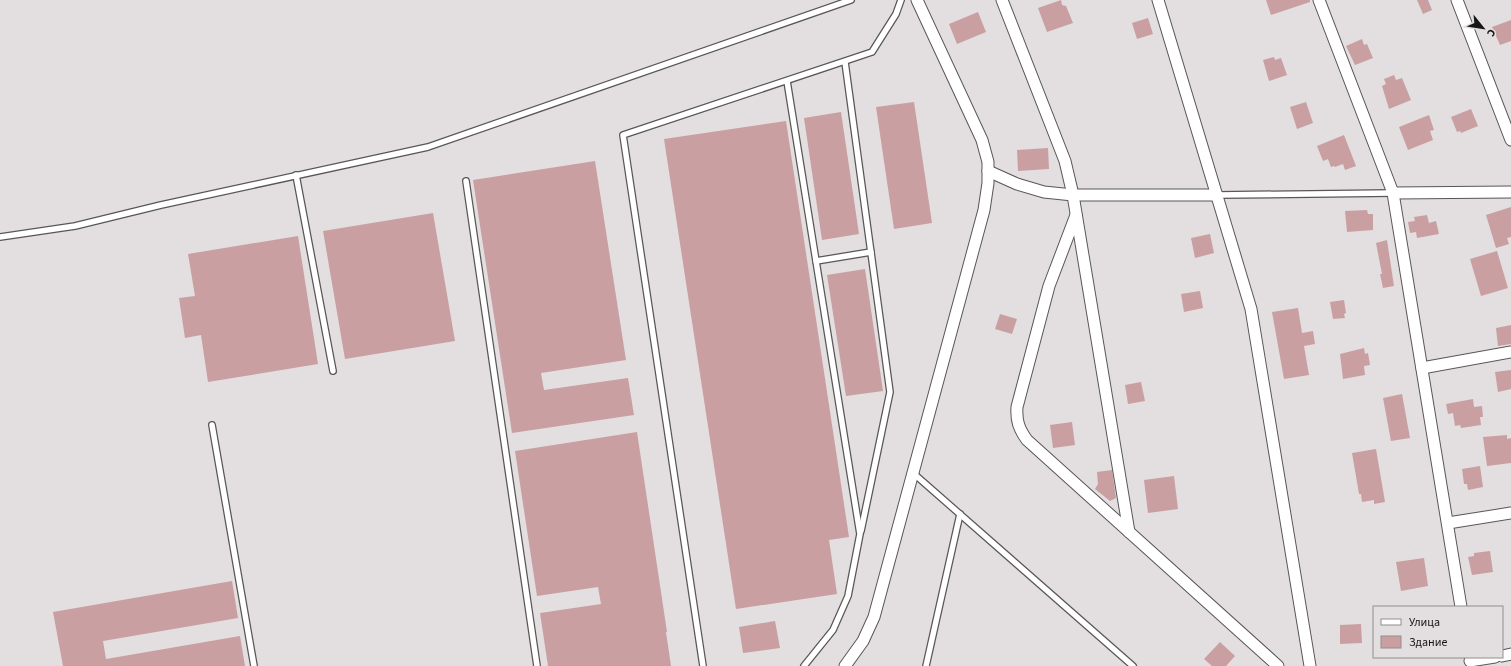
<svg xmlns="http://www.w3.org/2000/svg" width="1511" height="666" font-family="'Source Sans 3',sans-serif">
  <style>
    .building { fill: #ca9fa2 }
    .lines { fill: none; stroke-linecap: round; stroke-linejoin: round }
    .service-casing { stroke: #595656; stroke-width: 8 }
    .minor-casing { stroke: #595656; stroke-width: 13 }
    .service { stroke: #fff; stroke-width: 5.5 }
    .minor { stroke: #fff; stroke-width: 11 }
  </style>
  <rect width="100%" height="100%" fill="#e3dedf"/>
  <!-- building -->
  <g class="building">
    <polygon points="1061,0 1062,5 1066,6 1073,23 1047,32 1038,8"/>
    <polygon points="1266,0 1310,0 1310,2 1271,15"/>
    <polygon points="1417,0 1428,0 1432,10 1423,14"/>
    <polygon points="978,12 986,32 957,44 949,24"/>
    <polygon points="1148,18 1153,34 1137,39 1132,23"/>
    <polygon points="1511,20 1511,41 1500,45 1492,27"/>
    <polygon points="1362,39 1364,45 1367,44 1373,58 1355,65 1346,46"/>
    <polygon points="1274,57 1275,60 1281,58 1287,75 1269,81 1263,60"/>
    <polygon points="1394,75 1396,80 1402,78 1411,100 1389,109 1382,86 1386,84 1384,79"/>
    <polygon points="914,102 932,223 894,229 876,107"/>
    <polygon points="1306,102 1313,123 1297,129 1290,107"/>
    <polygon points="1471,109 1478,126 1461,133 1460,131 1457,132 1451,117"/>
    <polygon points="841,112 859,234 822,240 804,118"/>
    <polygon points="1429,115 1434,130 1430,131 1433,140 1408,150 1399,127"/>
    <polygon points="786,121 849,537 829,540 837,594 736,609 664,139"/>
    <polygon points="1344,135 1356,166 1345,170 1343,164 1335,167 1334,166 1331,167 1328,159 1323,161 1317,146"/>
    <polygon points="1048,148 1049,169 1018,171 1017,150"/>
    <polygon points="595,161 626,360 541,373 544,390 628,378 634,415 512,433 473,180"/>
    <polygon points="1511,207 1511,237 1507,238 1509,244 1496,248 1486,215"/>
    <polygon points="1367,210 1368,214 1373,214 1373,230 1347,232 1345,211"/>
    <polygon points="433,213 455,341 345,359 323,231"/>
    <polygon points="1427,215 1429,223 1436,221 1439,234 1417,238 1416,232 1410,233 1408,222 1415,221 1414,217"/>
    <polygon points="1210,234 1214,253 1195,258 1191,238"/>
    <polygon points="298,236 318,364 208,382 201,335 185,338 179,298 195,296 188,254"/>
    <polygon points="1387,240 1394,286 1383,288 1380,274 1382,274 1376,243"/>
    <polygon points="1497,251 1508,288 1481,296 1470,259"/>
    <polygon points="865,269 883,391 846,396 827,275"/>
    <polygon points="1200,291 1203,308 1184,312 1181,294"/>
    <polygon points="1344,300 1346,313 1344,314 1345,318 1333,319 1330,302"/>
    <polygon points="1298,308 1302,333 1313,331 1315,344 1304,346 1309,375 1284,379 1272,312"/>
    <polygon points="1000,314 1017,319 1012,334 995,329"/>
    <polygon points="1511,325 1511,344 1498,346 1496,328"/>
    <polygon points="1364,348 1365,354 1368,353 1370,365 1364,366 1365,375 1343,379 1340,354"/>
    <polygon points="1511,370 1511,389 1498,392 1495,372"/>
    <polygon points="1141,382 1145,401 1128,404 1125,385"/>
    <polygon points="1402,394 1410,438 1391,441 1383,398"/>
    <polygon points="1473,399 1474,407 1482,406 1483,417 1480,417 1481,425 1461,428 1460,425 1455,426 1453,413 1448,414 1446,404"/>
    <polygon points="1072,422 1075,445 1053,448 1050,425"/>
    <polygon points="637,432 667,632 666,632 671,666 548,666 540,613 601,604 598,587 537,596 515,451"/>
    <polygon points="1507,435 1507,439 1511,438 1511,463 1487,466 1483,437"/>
    <polygon points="1376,449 1385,502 1374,504 1374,500 1362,502 1361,494 1359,494 1352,453"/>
    <polygon points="1480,466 1483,487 1468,490 1467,484 1464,484 1462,469"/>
    <polygon points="1112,470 1116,498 1110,501 1095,489 1098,484 1097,472"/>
    <polygon points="1174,476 1178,509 1148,513 1144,480"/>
    <polygon points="1490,551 1493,572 1472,575 1468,557 1474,556 1474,553"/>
    <polygon points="1424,558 1428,586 1401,591 1396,562"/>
    <polygon points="232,581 238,618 103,641 106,659 240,636 245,666 63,666 53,612"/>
    <polygon points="775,621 780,648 743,653 739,627"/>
    <polygon points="1361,624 1362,643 1340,644 1340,625"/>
    <polygon points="1220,642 1235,656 1226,666 1212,666 1204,659"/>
  </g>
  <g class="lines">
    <defs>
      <g id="service">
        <polyline points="845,62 890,392 861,531"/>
        <polyline points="787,81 860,534 848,596 833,630 804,666"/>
        <polyline points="296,175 333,371"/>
        <polyline points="466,181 537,666"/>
        <polyline points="1217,195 1393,193"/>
        <polyline points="0,237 75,226 161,205 428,147 851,0"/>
        <polyline points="816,261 871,252"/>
        <polyline points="212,425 254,666"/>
        <polyline points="913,473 1133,666"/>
        <polyline points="703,666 623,135 872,52 896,14 901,0"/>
        <polyline points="926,666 960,514"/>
      </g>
      <g id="minor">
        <polyline points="1002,0 1065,161 1073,195 1129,532"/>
        <polyline points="1158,0 1251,309 1310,666"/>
        <polyline points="1319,0 1393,193 1461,607"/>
        <polyline points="1457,0 1511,140"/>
        <polyline points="988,171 1017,184 1044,192 1073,195 1217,195"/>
        <polyline points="1393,193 1511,192"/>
        <path d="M 1076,215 L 1049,286 L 1017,407 C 1016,421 1019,429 1027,440 L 1278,666"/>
        <polyline points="1422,368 1511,352"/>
        <polyline points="1448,523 1511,513"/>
        <polyline points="1502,656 1511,654"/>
        <polyline points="1470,661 1495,657"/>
        <polyline points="845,666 863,641 874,617 984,210 988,183 988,162 982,140 917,0"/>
      </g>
    </defs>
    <!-- service casing -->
    <use href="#service" class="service-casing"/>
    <!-- minor casing -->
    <use href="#minor" class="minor-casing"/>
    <!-- service -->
    <use href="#service" class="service"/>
    <!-- minor -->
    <use href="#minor" class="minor"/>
  </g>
  <!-- legend -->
  <rect x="1373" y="606" width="130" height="52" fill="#e3dedf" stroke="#918e8f"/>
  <rect x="1381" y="619" width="20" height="6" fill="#ffffff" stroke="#918e8f"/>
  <text x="1409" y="626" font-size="12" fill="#171616">Улица</text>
  <rect x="1381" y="636" width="20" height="12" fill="#ca9fa2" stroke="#918e8f"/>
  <text x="1409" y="646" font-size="12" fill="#171616">Здание</text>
  <!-- north arrow -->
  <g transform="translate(1483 28) rotate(120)" stroke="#e3dedf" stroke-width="3" paint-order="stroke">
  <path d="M0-3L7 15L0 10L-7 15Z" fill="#171616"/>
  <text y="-6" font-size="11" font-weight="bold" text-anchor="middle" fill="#171616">С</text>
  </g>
</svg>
